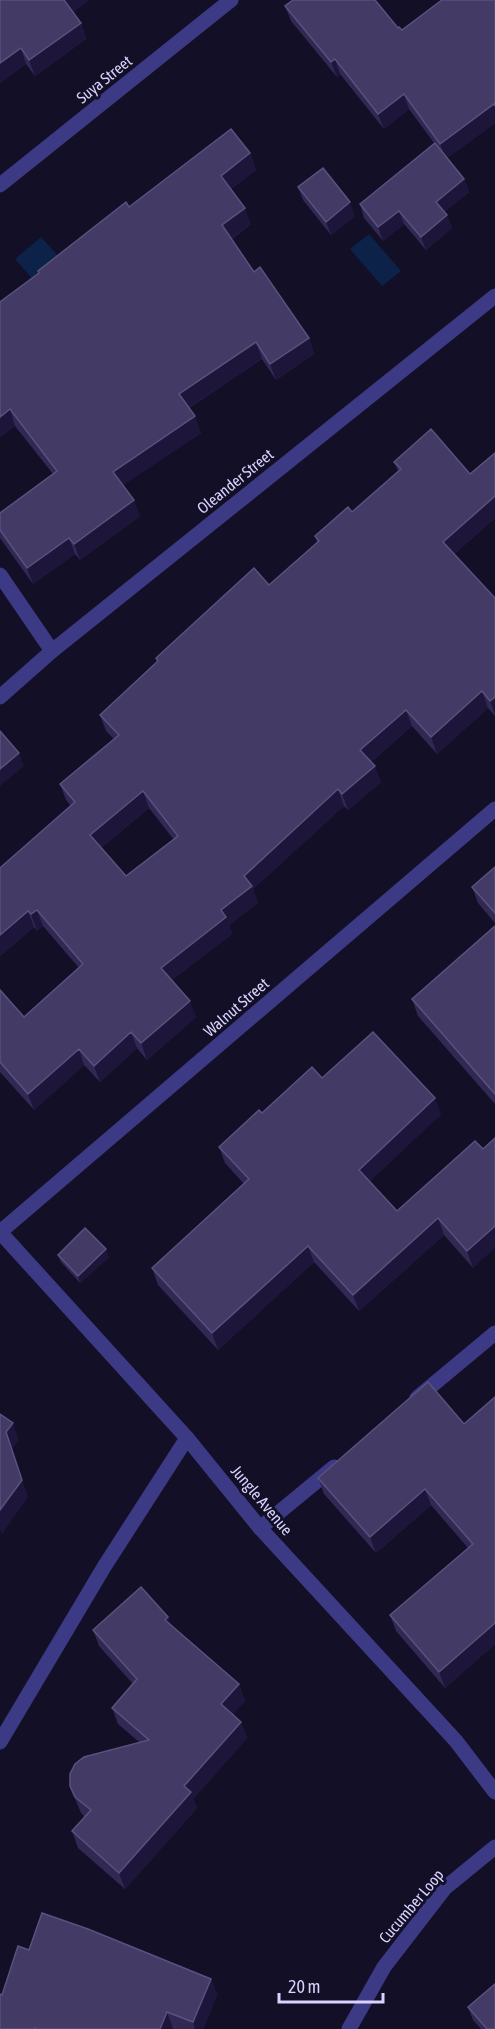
<svg xmlns="http://www.w3.org/2000/svg" width="495" height="2029" font-family="'Asap Condensed',sans-serif">
  <style>
    .water { fill: #0c2248 }
    .lines { fill: none; stroke-linecap: round; stroke-linejoin: round }
    .street { stroke: #3d3a85; stroke-width: 15 }
    .wall { fill: #312854; fill-rule: evenodd }
    .shaded-wall { fill: #1d163a }
    .building { fill: #433a66; stroke: #5a527e; stroke-width: 1.5; fill-rule: evenodd }
    .labels { text-anchor: middle; dominant-baseline: central; stroke-width: 6; stroke-linejoin: round; paint-order: stroke }
    .street-label { font-size: 16px; fill: #d9d4ff; stroke: #130f26 }
  </style>
  <rect width="100%" height="100%" fill="#130f26"/>
  <!-- water -->
  <g class="water">
    <polygon points="369,234 401,271 382,286 350,249"/>
    <polygon points="41,237 62,260 36,283 15,259"/>
  </g>
  <g class="lines">
    <!-- street -->
    <g class="street">
      <polyline points="0,185 231,0"/>
      <polyline points="0,575 52,651"/>
      <polyline points="0,697 52,651 495,296"/>
      <polyline points="0,1232 187,1438 260,1528 456,1741 495,1792"/>
      <polyline points="0,1232 495,809"/>
      <polyline points="417,1398 495,1333"/>
      <polyline points="260,1528 334,1467"/>
      <polyline points="0,1742 104,1567 187,1438"/>
      <polyline points="349,2029 384,1967 445,1888 495,1847"/>
    </g>
  </g>
  <!-- wall -->
  <g class="wall">
    <polygon points="0,0 89,0 73,12 81,23 86,39 35,76 26,64 0,83"/>
    <polygon points="441,0 495,0 495,123 447,158 464,179 469,192 444,212 447,215 452,228 426,250 404,224 383,241 364,218 360,204 434,143 409,109 384,129 340,74 337,77 291,21 285,6 398,28 402,30"/>
    <polygon points="250,153 256,170 231,189 251,224 232,239 254,272 309,338 314,354 276,380 262,359 189,408 201,433 123,485 140,516 80,560 75,554 33,584 0,538 0,513 53,474 15,426 0,437 0,302 129,207"/>
    <polygon points="298,187 355,216 331,235 303,200"/>
    <path d="M 495,453 L 495,518 L 454,554 L 495,598 L 495,716 L 488,708 L 437,754 L 412,726 L 371,762 L 381,782 L 348,810 L 344,806 L 253,889 L 258,903 L 229,925 L 232,934 L 172,980 L 196,1017 L 147,1060 L 137,1048 L 100,1082 L 84,1065 L 34,1110 L 0,1072 L 0,990 L 24,1017 L 79,968 L 43,926 L 37,931 L 34,927 L 0,956 L 0,868 L 71,806 L 66,800 L 60,784 L 114,739 L 106,731 L 100,715 L 157,662 L 156,658 L 269,585 L 317,542 L 315,536 L 352,512 L 398,471 L 394,462 L 470,474 ZM 149,808 L 174,840 L 126,876 L 101,848 Z"/>
    <polygon points="495,867 495,923 478,903 472,887"/>
    <polygon points="495,926 495,1104 418,1016 412,999"/>
    <polygon points="322,1078 441,1114 370,1181 397,1211 475,1141 473,1268 444,1235 359,1311 314,1262 218,1350 158,1285 152,1268 244,1184 225,1163 219,1147 262,1113"/>
    <polygon points="58,1255 109,1257 80,1283 61,1262"/>
    <polygon points="495,1397 495,1644 445,1688 396,1631 390,1615 468,1548 431,1505 376,1553 324,1494 318,1478 464,1424"/>
    <polygon points="168,1617 171,1626 239,1684 245,1701 233,1714 241,1722 247,1738 193,1799 197,1808 125,1889 78,1848 72,1831 85,1817 81,1813 70,1786 139,1742 118,1724 112,1708 133,1684 99,1646 93,1630"/>
    <polygon points="29,1950 211,1979 217,1995 203,2029 0,2029 2,1995"/>
    <polygon points="468,2007 495,2029 481,2029 473,2020"/>
  </g>
  <!-- shaded-wall -->
  <g class="shaded-wall">
    <polygon points="64,0 89,0 70,15"/>
    <polygon points="81,23 86,39 35,76 29,60"/>
    <polygon points="21,48 26,64 0,83 0,63"/>
    <polygon points="335,59 340,74 337,77 331,62"/>
    <polygon points="404,94 409,109 384,129 378,114"/>
    <polygon points="494,104 495,107 495,123 446,159 440,144"/>
    <polygon points="250,153 256,170 227,192 221,176"/>
    <polygon points="464,179 469,192 441,215 436,202"/>
    <polygon points="350,202 355,216 331,235 326,222"/>
    <polygon points="245,208 251,224 228,241 222,225"/>
    <polygon points="399,211 404,224 383,241 378,227"/>
    <polygon points="447,215 452,228 426,250 421,237"/>
    <polygon points="309,338 314,354 276,380 270,364"/>
    <polygon points="256,342 262,359 185,410 179,394"/>
    <polygon points="10,409 15,426 0,437 0,417"/>
    <polygon points="195,416 201,433 119,488 113,472"/>
    <polygon points="495,496 495,518 449,558 443,542"/>
    <polygon points="134,500 140,516 80,560 74,544"/>
    <polygon points="69,538 75,554 33,584 27,568"/>
    <polygon points="482,691 488,708 437,754 431,737"/>
    <polygon points="495,697 495,714 490,701"/>
    <polygon points="406,710 412,726 366,766 360,750"/>
    <polygon points="19,753 24,766 0,786 0,769"/>
    <polygon points="375,766 381,782 348,810 342,794"/>
    <polygon points="338,789 344,806 253,889 258,903 229,925 232,934 167,984 161,968 221,910 244,876"/>
    <polygon points="143,791 149,808 96,852 90,835"/>
    <polygon points="37,910 43,926 37,931 31,914"/>
    <polygon points="28,911 34,927 0,956 0,935"/>
    <polygon points="190,1001 196,1017 147,1060 141,1043"/>
    <polygon points="131,1032 137,1048 100,1082 94,1066"/>
    <polygon points="79,1049 84,1065 34,1110 28,1094"/>
    <polygon points="435,1098 441,1114 365,1186 359,1170"/>
    <polygon points="438,1218 444,1235 359,1311 353,1295"/>
    <polygon points="495,1226 495,1248 473,1268 467,1251"/>
    <polygon points="308,1246 314,1262 218,1350 212,1333"/>
    <polygon points="106,1249 109,1257 80,1283 78,1276"/>
    <polygon points="13,1423 19,1440 12,1449 28,1497 2,1534 0,1529 0,1510 6,1432"/>
    <polygon points="425,1489 431,1505 376,1553 370,1537"/>
    <polygon points="168,1617 174,1634 165,1620"/>
    <polygon points="495,1623 495,1644 445,1688 439,1672"/>
    <polygon points="239,1684 245,1701 227,1721 221,1704"/>
    <polygon points="241,1722 247,1738 193,1799 197,1808 125,1889 119,1873 184,1786"/>
    <polygon points="211,1979 217,1995 203,2029 195,2029 193,2022"/>
    <polygon points="167,2012 173,2029 160,2029"/>
  </g>
  <!-- building -->
  <g class="building">
    <polygon points="0,0 64,0 81,23 29,60 21,48 0,63"/>
    <polygon points="293,0 375,0 398,28 399,27 402,30 442,0 495,0 495,106 494,104 440,144 404,94 378,114 335,59 331,62 285,6"/>
    <polygon points="231,129 250,153 221,176 245,208 222,225 254,272 260,267 309,338 270,364 256,342 179,394 195,416 113,472 134,500 74,544 69,538 27,568 0,530 0,513 57,471 10,409 0,417 0,302 39,273 38,271 126,202 129,207"/>
    <polygon points="435,143 464,179 436,202 447,215 421,237 399,211 378,227 360,204"/>
    <polygon points="323,168 350,202 326,222 298,187"/>
    <path d="M 431,429 L 470,474 L 495,453 L 495,496 L 443,542 L 495,598 L 495,697 L 490,701 L 482,691 L 431,737 L 406,710 L 360,750 L 375,766 L 342,794 L 338,789 L 244,876 L 252,886 L 221,910 L 226,917 L 161,968 L 190,1001 L 141,1043 L 131,1032 L 94,1066 L 79,1049 L 28,1094 L 0,1062 L 0,990 L 24,1017 L 83,964 L 37,910 L 31,914 L 28,911 L 0,935 L 0,868 L 75,802 L 60,784 L 119,735 L 100,715 L 158,661 L 156,658 L 254,568 L 269,585 L 319,541 L 315,536 L 348,507 L 352,512 L 401,469 L 394,462 ZM 143,791 L 178,836 L 126,876 L 90,835 Z"/>
    <polygon points="0,731 19,753 0,769"/>
    <polygon points="495,867 495,913 472,887"/>
    <polygon points="495,926 495,1094 412,999"/>
    <polygon points="373,1032 435,1098 359,1170 397,1211 475,1141 483,1149 495,1138 495,1226 467,1251 438,1218 353,1295 308,1246 212,1333 152,1268 249,1179 219,1147 259,1110 262,1113 312,1067 322,1078"/>
    <polygon points="85,1228 106,1249 78,1276 58,1255"/>
    <polygon points="428,1382 464,1424 495,1397 495,1623 439,1672 390,1615 473,1544 425,1489 370,1537 318,1478"/>
    <polygon points="0,1414 13,1423 6,1432 22,1480 0,1510"/>
    <polygon points="141,1587 168,1617 165,1620 239,1684 221,1704 241,1722 184,1786 191,1792 119,1873 72,1831 91,1810 75,1797 70,1786 70,1774 75,1764 84,1757 149,1740 112,1708 137,1679 93,1630"/>
    <polygon points="42,1913 88,1929 211,1979 193,2022 167,2012 160,2029 37,2029 35,2028 35,2029 0,2029 0,1994 2,1995 18,1946 29,1950"/>
    <polygon points="495,1984 495,2029 487,2029 468,2007"/>
  </g>
  <g class="labels">
    <!-- street labels -->
    <g class="street-label">
      <text transform="translate(104 79) rotate(-39)">Suya Street</text>
      <text transform="translate(235 481) rotate(-39)">Oleander Street</text>
      <text transform="translate(236 1007) rotate(-41)">Walnut Street</text>
      <text transform="translate(262 1500) rotate(50)">Jungle Avenue</text>
      <text transform="translate(411 1906) rotate(-50)">Cucumber Loop</text>
    </g>
  </g>
  <!-- scale -->
  <path d="M279 1993v9h104v-9" fill="none" stroke="#d9d4ff" stroke-width="3"/>
  <text x="288" y="1993" font-size="18" fill="#d9d4ff" stroke="#130f26" stroke-width="4.5" paint-order="stroke">20 m</text>
</svg>
